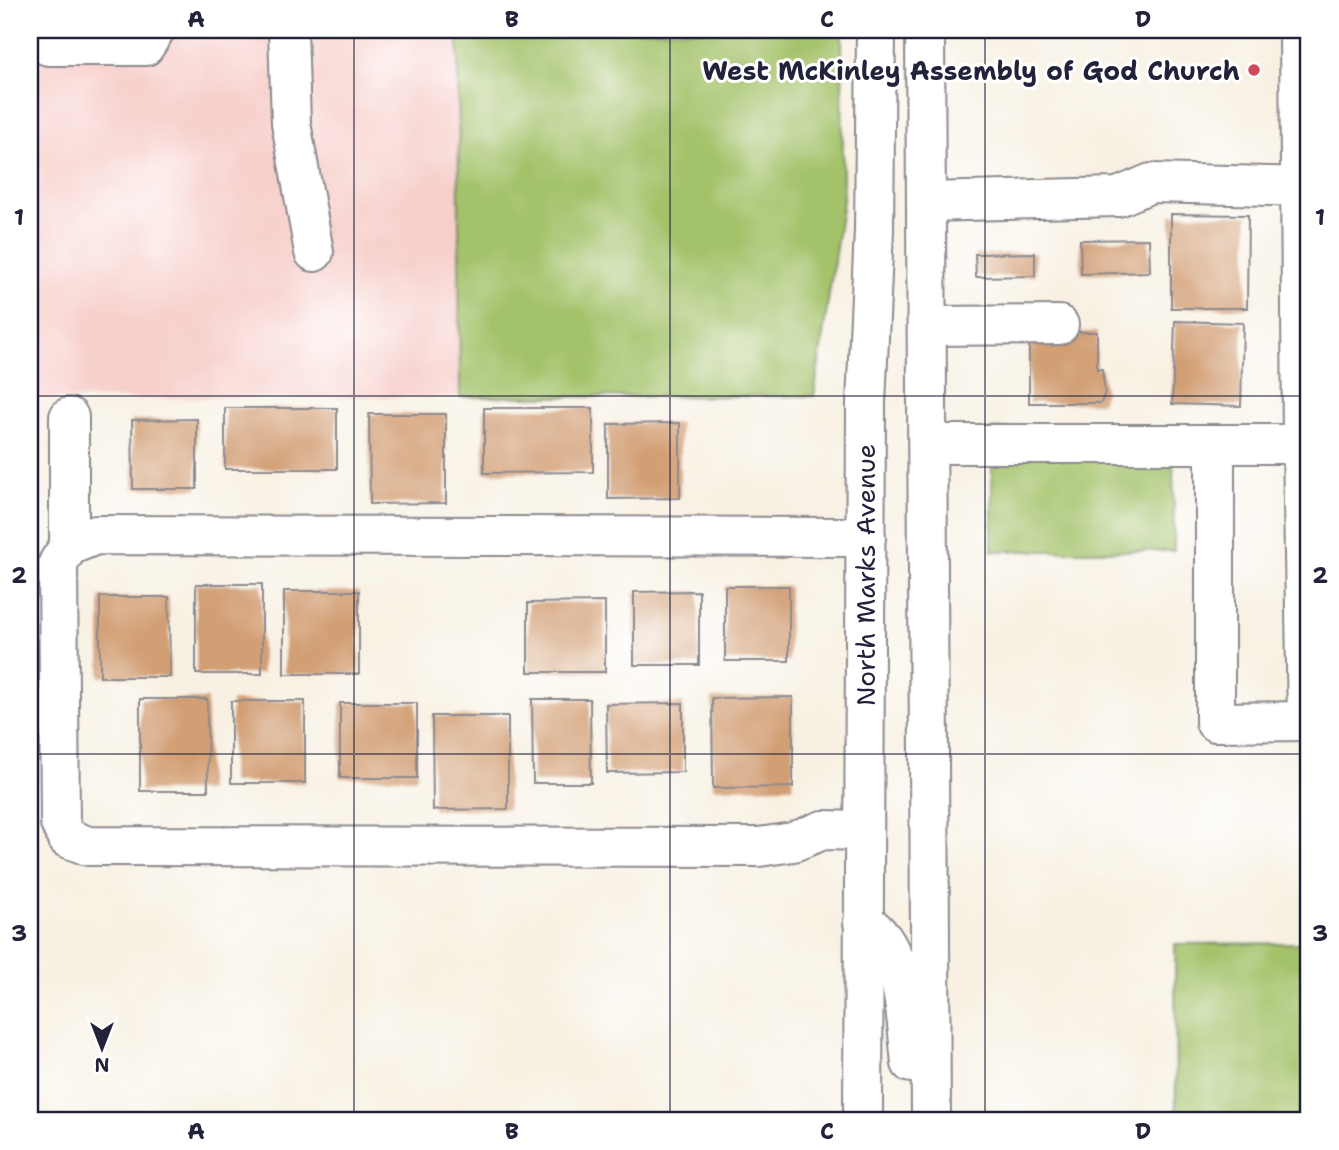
<svg xmlns="http://www.w3.org/2000/svg" width="1339" height="1150" font-family="'Shantell Sans',sans-serif">
  <style>
    .built { fill: #f7d0cc }
    .green { fill: #a4c26a; stroke: #637252; stroke-width: 2 }
    .building { fill: #d29e73 }
    .lines { fill: none; stroke-linecap: round; stroke-linejoin: round }
    .minor-casing { stroke: #8d8a8f; stroke-width: 42 }
    .major-casing { stroke: #8d8a8f; stroke-width: 42 }
    .minor { stroke: #fff; stroke-width: 38 }
    .major { stroke: #fff; stroke-width: 38 }
    .grid { fill: none; stroke: #22223b; stroke-width: 2; stroke-opacity: 0.55 }
    .poi-dot { fill: #d1495b; stroke: #fff; stroke-width: 2.5 }
    .labels { text-anchor: middle; dominant-baseline: central; stroke-width: 6; stroke-linejoin: round; paint-order: stroke }
    .poi-label { font-size: 26px; font-weight: bold; fill: #22223b; stroke: #fff; text-anchor: end }
    .street-label { font-size: 26px; fill: #22223b; stroke: #fff }
    .neatline { fill: none; stroke: #22223b; stroke-width: 2.5 }
    .grid-label { font-size: 23px; text-anchor: middle; font-weight: bold; fill: #22223b }
  </style>
  <rect width="100%" height="100%" fill="#fff"/>
  <filter id="ink" filterUnits="userSpaceOnUse"><feTurbulence type="fractalNoise" baseFrequency=".0143" numOctaves="2"/><feDisplacementMap in="SourceGraphic" scale="14" xChannelSelector="R" yChannelSelector="G"/><feConvolveMatrix kernelMatrix="1 2 1 2 8 2 1 2 1" color-interpolation-filters="sRGB"/></filter>
  <filter id="wash" filterUnits="userSpaceOnUse"><feTurbulence type="fractalNoise" baseFrequency=".00686" numOctaves="4" result="noise"/><feDisplacementMap in="SourceGraphic" scale="28" xChannelSelector="R" yChannelSelector="G"/><feGaussianBlur stdDeviation="1.57" result="paint"/><feColorMatrix in="noise" values="0 0 0 0 0 0 0 0 0 0 0 0 0 0 0 0 0 1.4 0 .05"/><feComposite in="paint" operator="in"/></filter>
  <g filter="url(#wash)">
    <rect width="100%" height="100%" fill="#f8f1e3"/>
    <!-- built -->
    <polygon class="built" points="30,30 458,30 460,397 30,399"/>
    <!-- green -->
    <g class="green">
      <polygon points="458,30 842,30 843,200 814,396 460,397"/>
      <polygon points="1173,428 1174,551 992,551 992,429"/>
      <polygon points="1309,943 1309,1120 1176,1120 1175,944"/>
    </g>
    <g id="blocks">
      <!-- building -->
      <g class="building">
        <polygon points="1171,214 1248,215 1247,308 1171,308"/>
        <polygon points="1149,239 1150,272 1081,274 1080,240"/>
        <polygon points="1035,253 1035,276 976,277 975,254"/>
        <polygon points="1175,321 1243,323 1241,406 1172,404"/>
        <polygon points="1060,332 1097,332 1097,369 1102,369 1105,392 1101,403 1029,403 1029,337"/>
        <rect x="225" y="408" width="112" height="61"/>
        <polygon points="484,408 593,408 593,472 484,473"/>
        <polygon points="369,414 446,414 446,503 370,504"/>
        <polygon points="197,419 197,489 133,489 132,420"/>
        <polygon points="680,423 680,498 608,499 608,424"/>
        <rect x="196" y="584" width="66" height="90"/>
        <rect x="725" y="586" width="64" height="75"/>
        <rect x="284" y="591" width="75" height="83"/>
        <polygon points="699,591 699,665 634,665 634,592"/>
        <polygon points="100,597 169,597 170,677 100,677"/>
        <polygon points="605,602 605,672 528,672 528,603"/>
        <polygon points="793,697 793,787 713,788 712,698"/>
        <polygon points="140,699 207,699 208,791 140,791"/>
        <polygon points="532,699 590,699 591,783 533,783"/>
        <rect x="231" y="701" width="74" height="82"/>
        <rect x="340" y="703" width="77" height="75"/>
        <polygon points="683,703 683,772 607,773 606,704"/>
        <polygon points="432,716 508,716 508,809 433,810"/>
      </g>
    </g>
  </g>
  <g filter="url(#ink)">
    <use href="#blocks" fill-opacity="0" stroke="#8d8a8f" stroke-width="2"/>
    <g class="lines">
      <defs>
        <g id="minor">
          <polyline points="41,30 48,46 145,46 155,30"/>
          <polyline points="288,30 291,123 314,252"/>
          <polyline points="926,202 1118,197 1151,183 1309,187"/>
          <polyline points="927,326 1059,325"/>
          <polyline points="928,444 1302,444 1299,30"/>
          <polyline points="1215,446 1215,722 1309,721"/>
          <polyline points="69,546 69,417"/>
          <polyline points="1307,721 1302,444 1309,444"/>
          <polyline points="864,831 823,830 793,842 759,847 88,846 67,838 60,823 58,563 69,546 96,535 866,537"/>
        </g>
        <g id="major">
          <polyline points="925,30 931,1120"/>
          <path d="M 863,922 C 905,942 906,1020 911,1063"/>
          <polyline points="863,1120 866,403 874,231 876,30"/>
        </g>
      </defs>
      <!-- minor casing -->
      <use href="#minor" class="minor-casing"/>
      <!-- major casing -->
      <use href="#major" class="major-casing"/>
      <!-- minor -->
      <use href="#minor" class="minor"/>
      <!-- major -->
      <use href="#major" class="major"/>
    </g>
  </g>
  <!-- grid -->
  <path class="grid" d="M 354,30 L 354,1120M 670,30 L 670,1120M 985,30 L 985,1120M 30,396 L 1309,396M 30,754 L 1309,754"/>
  <!-- markers -->
  <circle class="poi-dot" cx="1254" cy="70" r="7"/>
  <g class="labels">
    <!-- poi labels -->
    <g class="poi-label">
      <text x="1240" y="70">West McKinley Assembly of God Church</text>
    </g>
    <!-- street labels -->
    <g class="street-label">
      <text transform="translate(865 575) rotate(-90)">North Marks Avenue</text>
    </g>
  </g>
  <!-- margin -->
  <rect width="1339" height="1150" fill="none" stroke="#fff" stroke-width="77"/>
  <!-- north arrow -->
  <g transform="translate(102 1048) rotate(180)" stroke="#ffffff" stroke-width="5" paint-order="stroke">
  <path d="M0-5L12 26L0 18L-12 26Z" fill="#22223b"/>
  <text y="-10" font-size="19" font-weight="bold" text-anchor="middle" fill="#22223b">N</text>
  </g>
  <rect x="38" y="38" width="1262" height="1074" class="neatline"/>
  <g class="grid-label">
    <text x="196" y="27">A</text>
    <text x="512" y="27">B</text>
    <text x="827" y="27">C</text>
    <text x="1143" y="27">D</text>
    <text x="19" y="225">1</text>
    <text x="1320" y="225">1</text>
    <text x="19" y="583">2</text>
    <text x="1320" y="583">2</text>
    <text x="19" y="941">3</text>
    <text x="1320" y="941">3</text>
    <text x="196" y="1139">A</text>
    <text x="512" y="1139">B</text>
    <text x="827" y="1139">C</text>
    <text x="1143" y="1139">D</text>
  </g>
</svg>
